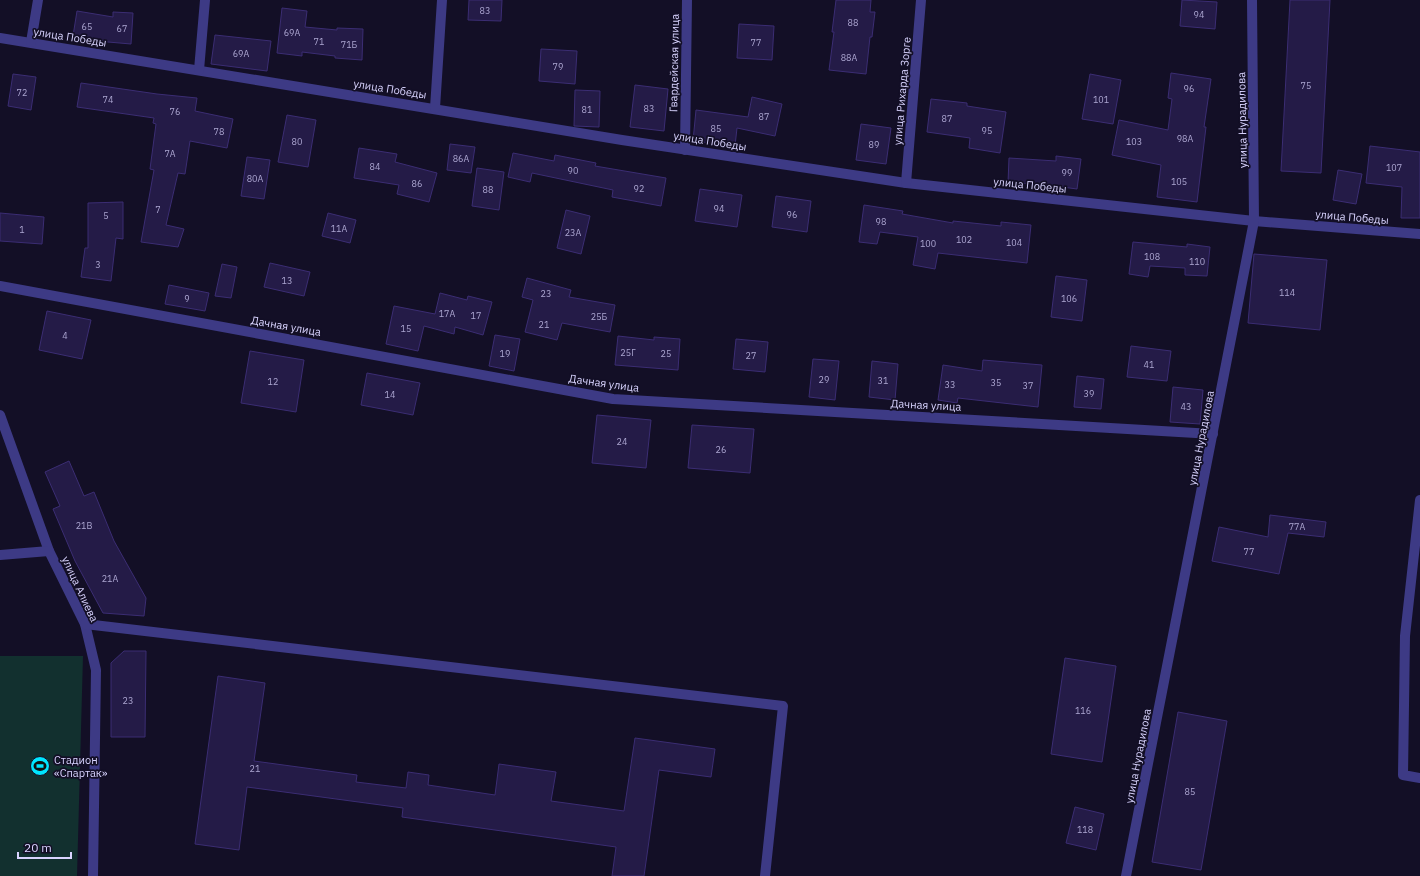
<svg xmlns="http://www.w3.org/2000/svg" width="1420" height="876" font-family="'IBM Plex Sans',sans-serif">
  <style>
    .green { fill: #12302f }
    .building { fill: #241b47; stroke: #3b2d73 }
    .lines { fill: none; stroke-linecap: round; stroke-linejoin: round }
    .minor { stroke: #3d3a85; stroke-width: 10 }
    .labels { text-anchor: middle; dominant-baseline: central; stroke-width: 3.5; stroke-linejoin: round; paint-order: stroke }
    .number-label { font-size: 9px; fill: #aca6d1 }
    .street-label { font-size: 11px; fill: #d9d4ff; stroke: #130f26 }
    .poi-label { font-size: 11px; fill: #d9d4ff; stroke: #130f26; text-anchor: start }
  </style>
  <rect width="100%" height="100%" fill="#130f26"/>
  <!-- green -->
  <polygon class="green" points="0,656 83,656 77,876 0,876"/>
  <!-- building -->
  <g class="building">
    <polygon points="469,0 502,0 501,21 468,20"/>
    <polygon points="836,0 871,0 870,12 875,12 872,37 870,37 866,74 829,70 834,32 832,32"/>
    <polygon points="1182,0 1217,2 1215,29 1180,26"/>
    <polygon points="1290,0 1330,0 1321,173 1281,171"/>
    <polygon points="282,8 307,11 305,27 337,30 337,28 363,29 362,60 335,58 335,56 302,52 302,56 277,53"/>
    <polygon points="77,11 113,17 113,12 133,13 131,44 108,42 73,36"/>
    <polygon points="739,24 774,26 772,60 737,58"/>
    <polygon points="215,35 271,41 267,71 211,64"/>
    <polygon points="541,49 577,51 575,84 539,81"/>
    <polygon points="1171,73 1211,79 1204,127 1206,127 1197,202 1157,197 1161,165 1112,155 1119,120 1168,130 1172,99 1168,98"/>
    <polygon points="13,74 36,77 31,110 8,106"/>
    <polygon points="1090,74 1121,80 1113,124 1082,119"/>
    <polygon points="81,83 157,94 197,98 195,111 233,119 227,148 190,141 185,174 178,173 166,225 184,229 178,247 141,242 154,170 150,169 156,124 153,123 154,118 77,107"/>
    <polygon points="635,85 668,89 664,131 630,127"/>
    <polygon points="575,90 600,91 599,127 574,126"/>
    <polygon points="752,97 782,104 775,136 737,128 735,146 693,141 696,110 748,117"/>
    <polygon points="931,99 967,103 967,106 1006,112 1000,153 969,148 970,138 927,132"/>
    <polygon points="287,115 316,120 308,167 278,162"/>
    <polygon points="861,124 891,128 886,164 856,160"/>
    <polygon points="450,144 475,147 471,173 447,170"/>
    <polygon points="1370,146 1420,152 1420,218 1401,218 1402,187 1366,183"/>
    <polygon points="359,148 397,154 395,162 437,173 429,202 397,194 399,185 354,178"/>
    <polygon points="513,153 554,161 555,155 596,163 595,166 666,178 661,206 612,197 613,190 532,173 530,182 508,177"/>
    <polygon points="1056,156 1081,159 1077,189 1040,184 1008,183 1009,158 1056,161"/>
    <polygon points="247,157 270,160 264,199 241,196"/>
    <polygon points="477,168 504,172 499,210 472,206"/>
    <polygon points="1338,170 1362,174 1356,204 1333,200"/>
    <polygon points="700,189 742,195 737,227 695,221"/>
    <polygon points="776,196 811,201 807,232 772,227"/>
    <polygon points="123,202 123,239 116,238 111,281 81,277 85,248 88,248 88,203"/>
    <polygon points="864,205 903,211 902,214 953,223 953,221 1001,226 1001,222 1031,225 1027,263 938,253 935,269 913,265 918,237 880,232 877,244 859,242"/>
    <polygon points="566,210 590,216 581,254 557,248"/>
    <polygon points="0,213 44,217 42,244 0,241"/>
    <polygon points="328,213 356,220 350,243 322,236"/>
    <polygon points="1133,242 1187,247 1187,244 1210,247 1207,276 1185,275 1185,268 1150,266 1148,277 1129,274"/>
    <polygon points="1254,254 1327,260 1320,330 1248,323"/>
    <polygon points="270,263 310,272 304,296 264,287"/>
    <polygon points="222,264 237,267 231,298 215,296"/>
    <polygon points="1056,276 1087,280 1082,321 1051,317"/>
    <polygon points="527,278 571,290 569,297 615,305 610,332 562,323 557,340 525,332 533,300 522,297"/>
    <polygon points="169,285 209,293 205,311 165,304"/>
    <polygon points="440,293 467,300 468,296 492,302 483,335 455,327 454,334 424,326 418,351 386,344 394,306 435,314"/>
    <polygon points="47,311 91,320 82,359 39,350"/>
    <polygon points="495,335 520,339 514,371 489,366"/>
    <polygon points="618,336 654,340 654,337 680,339 678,370 615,365"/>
    <polygon points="736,339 768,342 765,372 733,369"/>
    <polygon points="1131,346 1171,351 1167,381 1127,377"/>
    <polygon points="250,351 304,360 296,412 241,403"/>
    <polygon points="813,359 839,361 835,400 809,397"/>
    <polygon points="983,360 1042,365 1038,407 958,398 957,403 938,400 943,365 982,371"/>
    <polygon points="872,361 898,364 895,400 869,397"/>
    <polygon points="367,373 420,383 413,415 361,405"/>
    <polygon points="1077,376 1104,379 1101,409 1074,407"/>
    <polygon points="1173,387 1203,390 1200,424 1170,422"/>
    <polygon points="597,415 651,420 646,468 592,463"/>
    <polygon points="692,425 754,429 750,473 688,468"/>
    <polygon points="69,461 84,496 94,492 114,541 146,598 144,616 103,613 75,561 53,509 60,506 45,472"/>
    <polygon points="1270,515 1326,522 1324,537 1288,533 1279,574 1212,561 1219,527 1268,537"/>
    <polygon points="124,651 146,651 145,737 111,737 111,663"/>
    <polygon points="1065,658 1116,666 1102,762 1051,754"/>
    <polygon points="218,676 265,683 254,761 357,775 356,782 406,788 408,772 429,775 428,785 495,795 499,764 556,772 551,801 624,811 635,738 715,749 711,777 659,770 644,876 612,876 616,847 402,817 403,808 247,787 239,850 195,844"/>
    <polygon points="1178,712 1227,721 1201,870 1152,862"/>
    <polygon points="1075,807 1104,814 1096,850 1066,843"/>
  </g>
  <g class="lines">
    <!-- minor -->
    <g class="minor">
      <polyline points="0,38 622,140 906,183 1254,221 1420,234"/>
      <polyline points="31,42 38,0"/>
      <polyline points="199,70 205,0"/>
      <polyline points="435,108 442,0"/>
      <polyline points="685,150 687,0"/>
      <polyline points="906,183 921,0"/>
      <polyline points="0,286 613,399 1213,434"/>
      <polyline points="0,415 49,551 85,624 96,670 93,876"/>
      <polyline points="1420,500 1405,636 1403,775 1420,778"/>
      <polyline points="0,555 49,551"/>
      <polyline points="85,624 783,706 765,876"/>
      <polyline points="1126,876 1254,221 1252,0"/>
    </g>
  </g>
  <!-- icons -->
  <defs>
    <symbol id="stadium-disc" viewBox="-11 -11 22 22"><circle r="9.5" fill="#00e5ff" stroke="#130f26"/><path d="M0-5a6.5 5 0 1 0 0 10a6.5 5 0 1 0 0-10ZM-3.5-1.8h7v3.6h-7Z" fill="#111"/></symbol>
  </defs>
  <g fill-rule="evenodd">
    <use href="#stadium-disc" x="29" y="755" width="22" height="22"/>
  </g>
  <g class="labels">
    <!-- number labels -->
    <g class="number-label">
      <text x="485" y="10">83</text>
      <text x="1199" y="14">94</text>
      <text x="853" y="22">88</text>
      <text x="87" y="26">65</text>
      <text x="122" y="28">67</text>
      <text x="292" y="32">69А</text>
      <text x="319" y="41">71</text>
      <text x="756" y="42">77</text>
      <text x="349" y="44">71Б</text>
      <text x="241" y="53">69А</text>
      <text x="849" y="57">88А</text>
      <text x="558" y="66">79</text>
      <text x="1306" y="85">75</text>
      <text x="1189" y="88">96</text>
      <text x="22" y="92">72</text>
      <text x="108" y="99">74</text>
      <text x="1101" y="99">101</text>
      <text x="649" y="108">83</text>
      <text x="587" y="109">81</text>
      <text x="175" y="111">76</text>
      <text x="764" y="116">87</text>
      <text x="947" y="118">87</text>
      <text x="716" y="128">85</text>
      <text x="987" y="130">95</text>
      <text x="219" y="131">78</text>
      <text x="1185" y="138">98А</text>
      <text x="297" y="141">80</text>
      <text x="1134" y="141">103</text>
      <text x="874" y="144">89</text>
      <text x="170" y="153">7А</text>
      <text x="461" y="158">86А</text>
      <text x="375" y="166">84</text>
      <text x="1394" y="167">107</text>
      <text x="573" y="170">90</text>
      <text x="1067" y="172">99</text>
      <text x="255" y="178">80А</text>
      <text x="1179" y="181">105</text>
      <text x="417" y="183">86</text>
      <text x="639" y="188">92</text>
      <text x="488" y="189">88</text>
      <text x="719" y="208">94</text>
      <text x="158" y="209">7</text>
      <text x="792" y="214">96</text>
      <text x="106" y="215">5</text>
      <text x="881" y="221">98</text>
      <text x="339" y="228">11А</text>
      <text x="22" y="229">1</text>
      <text x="573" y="232">23А</text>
      <text x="964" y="239">102</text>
      <text x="1014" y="242">104</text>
      <text x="928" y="243">100</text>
      <text x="1152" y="256">108</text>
      <text x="1197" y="261">110</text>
      <text x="98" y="264">3</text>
      <text x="287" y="280">13</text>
      <text x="1287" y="292">114</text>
      <text x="546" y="293">23</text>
      <text x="187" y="298">9</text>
      <text x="1069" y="298">106</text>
      <text x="447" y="313">17А</text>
      <text x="476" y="315">17</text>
      <text x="599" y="316">25Б</text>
      <text x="544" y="324">21</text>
      <text x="406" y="328">15</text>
      <text x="65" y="335">4</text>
      <text x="628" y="352">25Г</text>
      <text x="505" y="353">19</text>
      <text x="666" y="353">25</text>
      <text x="751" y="355">27</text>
      <text x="1149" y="364">41</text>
      <text x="824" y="379">29</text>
      <text x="883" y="380">31</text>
      <text x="273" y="381">12</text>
      <text x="996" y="382">35</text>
      <text x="950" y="384">33</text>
      <text x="1028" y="385">37</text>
      <text x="1089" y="393">39</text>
      <text x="390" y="394">14</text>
      <text x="1186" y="406">43</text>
      <text x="622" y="441">24</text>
      <text x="721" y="449">26</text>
      <text x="84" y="525">21В</text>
      <text x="1297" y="526">77А</text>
      <text x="1249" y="551">77</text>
      <text x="110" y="578">21А</text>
      <text x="128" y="700">23</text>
      <text x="1083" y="710">116</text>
      <text x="255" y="768">21</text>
      <text x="1190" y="791">85</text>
      <text x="1085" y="829">118</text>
    </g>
    <!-- street labels -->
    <g class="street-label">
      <text transform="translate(70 37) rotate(9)">улица Победы</text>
      <text transform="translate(674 63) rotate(-89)">Гвардейская улица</text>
      <text transform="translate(390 89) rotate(9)">улица Победы</text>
      <text transform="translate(902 91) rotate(-85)">улица Рихарда Зорге</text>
      <text transform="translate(1242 120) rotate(-91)">улица Нурадилова</text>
      <text transform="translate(710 141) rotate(9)">улица Победы</text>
      <text transform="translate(1030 185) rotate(6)">улица Победы</text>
      <text transform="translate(1352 217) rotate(5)">улица Победы</text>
      <text transform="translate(286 326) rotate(10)">Дачная улица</text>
      <text transform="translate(604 383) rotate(8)">Дачная улица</text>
      <text transform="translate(926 405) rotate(3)">Дачная улица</text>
      <text transform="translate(1201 438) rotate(-79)">улица Нурадилова</text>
      <text transform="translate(80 589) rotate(65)">улица Алиева</text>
      <text transform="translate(1138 756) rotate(-79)">улица Нурадилова</text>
    </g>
    <!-- poi labels -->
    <g class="poi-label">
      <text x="54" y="760">Стадион<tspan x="54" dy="13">«Спартак»</tspan></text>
    </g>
  </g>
  <!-- scale -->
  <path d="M18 852v6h53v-6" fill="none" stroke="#d9d4ff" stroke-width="2"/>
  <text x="24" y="852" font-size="12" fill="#d9d4ff" stroke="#130f26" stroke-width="3" paint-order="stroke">20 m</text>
</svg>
